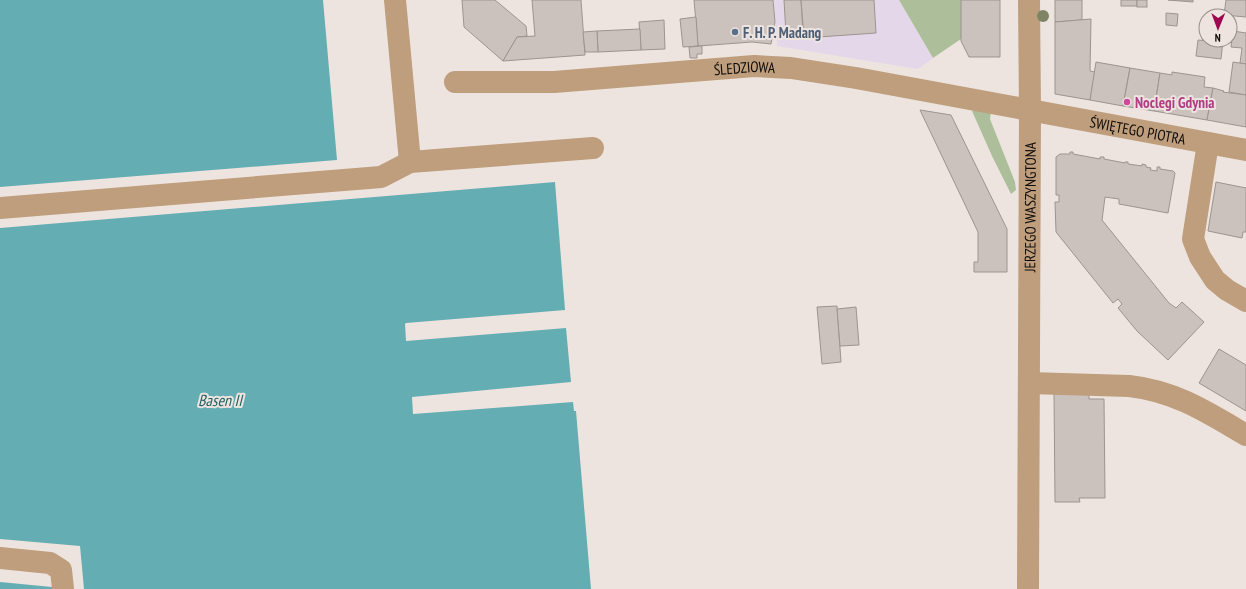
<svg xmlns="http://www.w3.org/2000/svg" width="1246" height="589" font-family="'PT Sans Narrow',sans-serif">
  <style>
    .commercial { fill: #e4d7ea }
    .green { fill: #adbf9a }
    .water { fill: #64adb3 }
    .building { fill: #ccc2bd; stroke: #9d938f }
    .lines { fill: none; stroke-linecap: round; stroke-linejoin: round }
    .minor { stroke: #be9e7c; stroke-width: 22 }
    .tree { fill: #7e8464 }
    .service-dot { fill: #5c6f8a; stroke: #eee4df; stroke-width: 1.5 }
    .hotel-dot { fill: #d1479c; stroke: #eee4df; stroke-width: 1.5 }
    .labels { text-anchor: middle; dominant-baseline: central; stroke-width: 4; stroke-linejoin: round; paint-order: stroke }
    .service-label { font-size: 15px; font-weight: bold; fill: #4e5e75; stroke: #eee4df; text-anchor: start }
    .street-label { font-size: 15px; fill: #0e0b09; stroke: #eee4df }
    .hotel-label { font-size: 15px; font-weight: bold; fill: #b23c85; stroke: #eee4df; text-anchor: start }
    .water-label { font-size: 16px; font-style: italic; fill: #226064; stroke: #eee4df }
  </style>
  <rect width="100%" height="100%" fill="#eee4df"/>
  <!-- commercial -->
  <polygon class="commercial" points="774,0 899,0 933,58 918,69 777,46"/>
  <!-- green -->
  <g class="green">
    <polygon points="899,0 961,0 961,39 933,58"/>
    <polygon points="977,108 991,112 990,119 1015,182 1016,190 1011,194 992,156 972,111"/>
  </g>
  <!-- water -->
  <g class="water">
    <polygon points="0,0 323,0 337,160 0,187"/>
    <polygon points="555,182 565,310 406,323 405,324 406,341 566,328 571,382 412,397 413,414 573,402 574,411 576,411 591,589 84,589 80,546 0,539 0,228"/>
    <polygon points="0,582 52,587 53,589 0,589"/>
  </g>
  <!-- building -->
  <g class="building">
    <polygon points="462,0 495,0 526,26 527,36 517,37 503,61 464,27"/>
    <polygon points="532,0 581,0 585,55 503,61 517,37 535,36"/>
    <polygon points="694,0 773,0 775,22 771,44 752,42 698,46"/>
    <polygon points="784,0 801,0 803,32 786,34"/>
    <polygon points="801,0 874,0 876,33 804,38"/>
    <polygon points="961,0 1000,0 1000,57 969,57 961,41"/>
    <polygon points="1055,0 1082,0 1082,20 1055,22"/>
    <rect x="1121" y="0" width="16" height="6"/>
    <rect x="1137" y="0" width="10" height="7"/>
    <polygon points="1168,0 1193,0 1193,2"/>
    <polygon points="1226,0 1246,0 1246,17 1224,15"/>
    <polygon points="1166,13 1178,14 1177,26 1166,25"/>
    <polygon points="696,17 698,46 683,47 680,19"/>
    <polygon points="1091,19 1090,71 1095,72 1090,100 1055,94 1055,22"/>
    <polygon points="664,20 665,49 641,50 639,22"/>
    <polygon points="640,29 641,50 598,52 597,31"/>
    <polygon points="597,31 598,52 585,52 583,32"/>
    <polygon points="1233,31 1246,33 1246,64 1240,63 1242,48 1231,47"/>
    <polygon points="1198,40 1209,41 1223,40 1221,59 1196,56"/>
    <polygon points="702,46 702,54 697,54 697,58 690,58 689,47"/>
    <polygon points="1096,62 1130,68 1123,106 1090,100"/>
    <polygon points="1233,62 1246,64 1246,95 1229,92"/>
    <polygon points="1130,68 1160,73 1154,111 1123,106"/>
    <polygon points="1172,72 1205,77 1204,87 1213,88 1207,120 1154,111 1160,73 1172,75"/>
    <polygon points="1213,88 1224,91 1223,92 1246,95 1246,127 1207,120"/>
    <polygon points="920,110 951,115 1007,229 1007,272 974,272 974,262 978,262 978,232"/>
    <polygon points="1070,152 1073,152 1073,154 1100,159 1100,157 1104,157 1104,159 1125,163 1125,162 1128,162 1128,164 1142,166 1142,164 1146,165 1146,167 1151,168 1150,170 1157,171 1157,167 1160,167 1160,169 1173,171 1175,173 1168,213 1119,204 1119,199 1105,197 1102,220 1169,303 1176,308 1182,302 1204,322 1168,360 1137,331 1118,308 1122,304 1118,299 1113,303 1056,232 1055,202 1059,202 1059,195 1056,195 1056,157 1060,154 1070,154"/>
    <polygon points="1216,182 1246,188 1246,232 1243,232 1242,238 1208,231"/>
    <polygon points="837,306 841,362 822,364 817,307"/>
    <polygon points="856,307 859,345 840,346 837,309"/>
    <polygon points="1219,349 1246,365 1246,411 1199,383"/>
    <polygon points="1054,393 1089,394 1089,399 1104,399 1105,498 1079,498 1080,502 1055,502"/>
  </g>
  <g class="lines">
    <!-- minor -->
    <g class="minor">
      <polyline points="395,0 410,162"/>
      <path id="s1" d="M 455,82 L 554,82 L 754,66 L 791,68 L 856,78 L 1246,150"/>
      <polyline points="1208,143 1193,239 1200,257 1215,280 1227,290 1246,301"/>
      <polyline points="0,208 381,177 410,162 593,148"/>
      <path d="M 1029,383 L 1129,386 C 1175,391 1207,412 1246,435"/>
      <polyline points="0,558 50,563 61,570 63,589"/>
      <path id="s2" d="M 1028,589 L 1030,111 L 1029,0"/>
    </g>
  </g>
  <!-- trees -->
  <circle class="tree" cx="1043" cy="16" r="6"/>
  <!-- markers -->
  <circle class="service-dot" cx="735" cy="32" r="4"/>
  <circle class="hotel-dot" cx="1127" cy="102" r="4"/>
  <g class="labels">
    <!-- service labels -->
    <g class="service-label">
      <text x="743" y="32">F. H. P. Madang</text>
    </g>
    <!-- street labels -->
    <g class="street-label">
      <text stroke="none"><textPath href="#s1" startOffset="290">ŚLEDZIOWA</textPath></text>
      <text stroke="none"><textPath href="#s1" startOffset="689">ŚWIĘTEGO PIOTRA</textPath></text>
      <text stroke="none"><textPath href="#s2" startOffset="382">JERZEGO WASZYNGTONA</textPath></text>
    </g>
    <!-- hotel labels -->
    <g class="hotel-label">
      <text x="1135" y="102">Noclegi Gdynia</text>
    </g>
    <!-- water labels -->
    <g class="water-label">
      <text x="220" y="400">Basen II</text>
    </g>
  </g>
  <!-- north arrow -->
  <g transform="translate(1218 28) rotate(181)"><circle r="19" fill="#eee4df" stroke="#948d89"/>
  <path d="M0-3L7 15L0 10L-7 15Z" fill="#9e074f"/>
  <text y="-6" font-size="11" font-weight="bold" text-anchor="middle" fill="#0e0b09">N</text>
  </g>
</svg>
